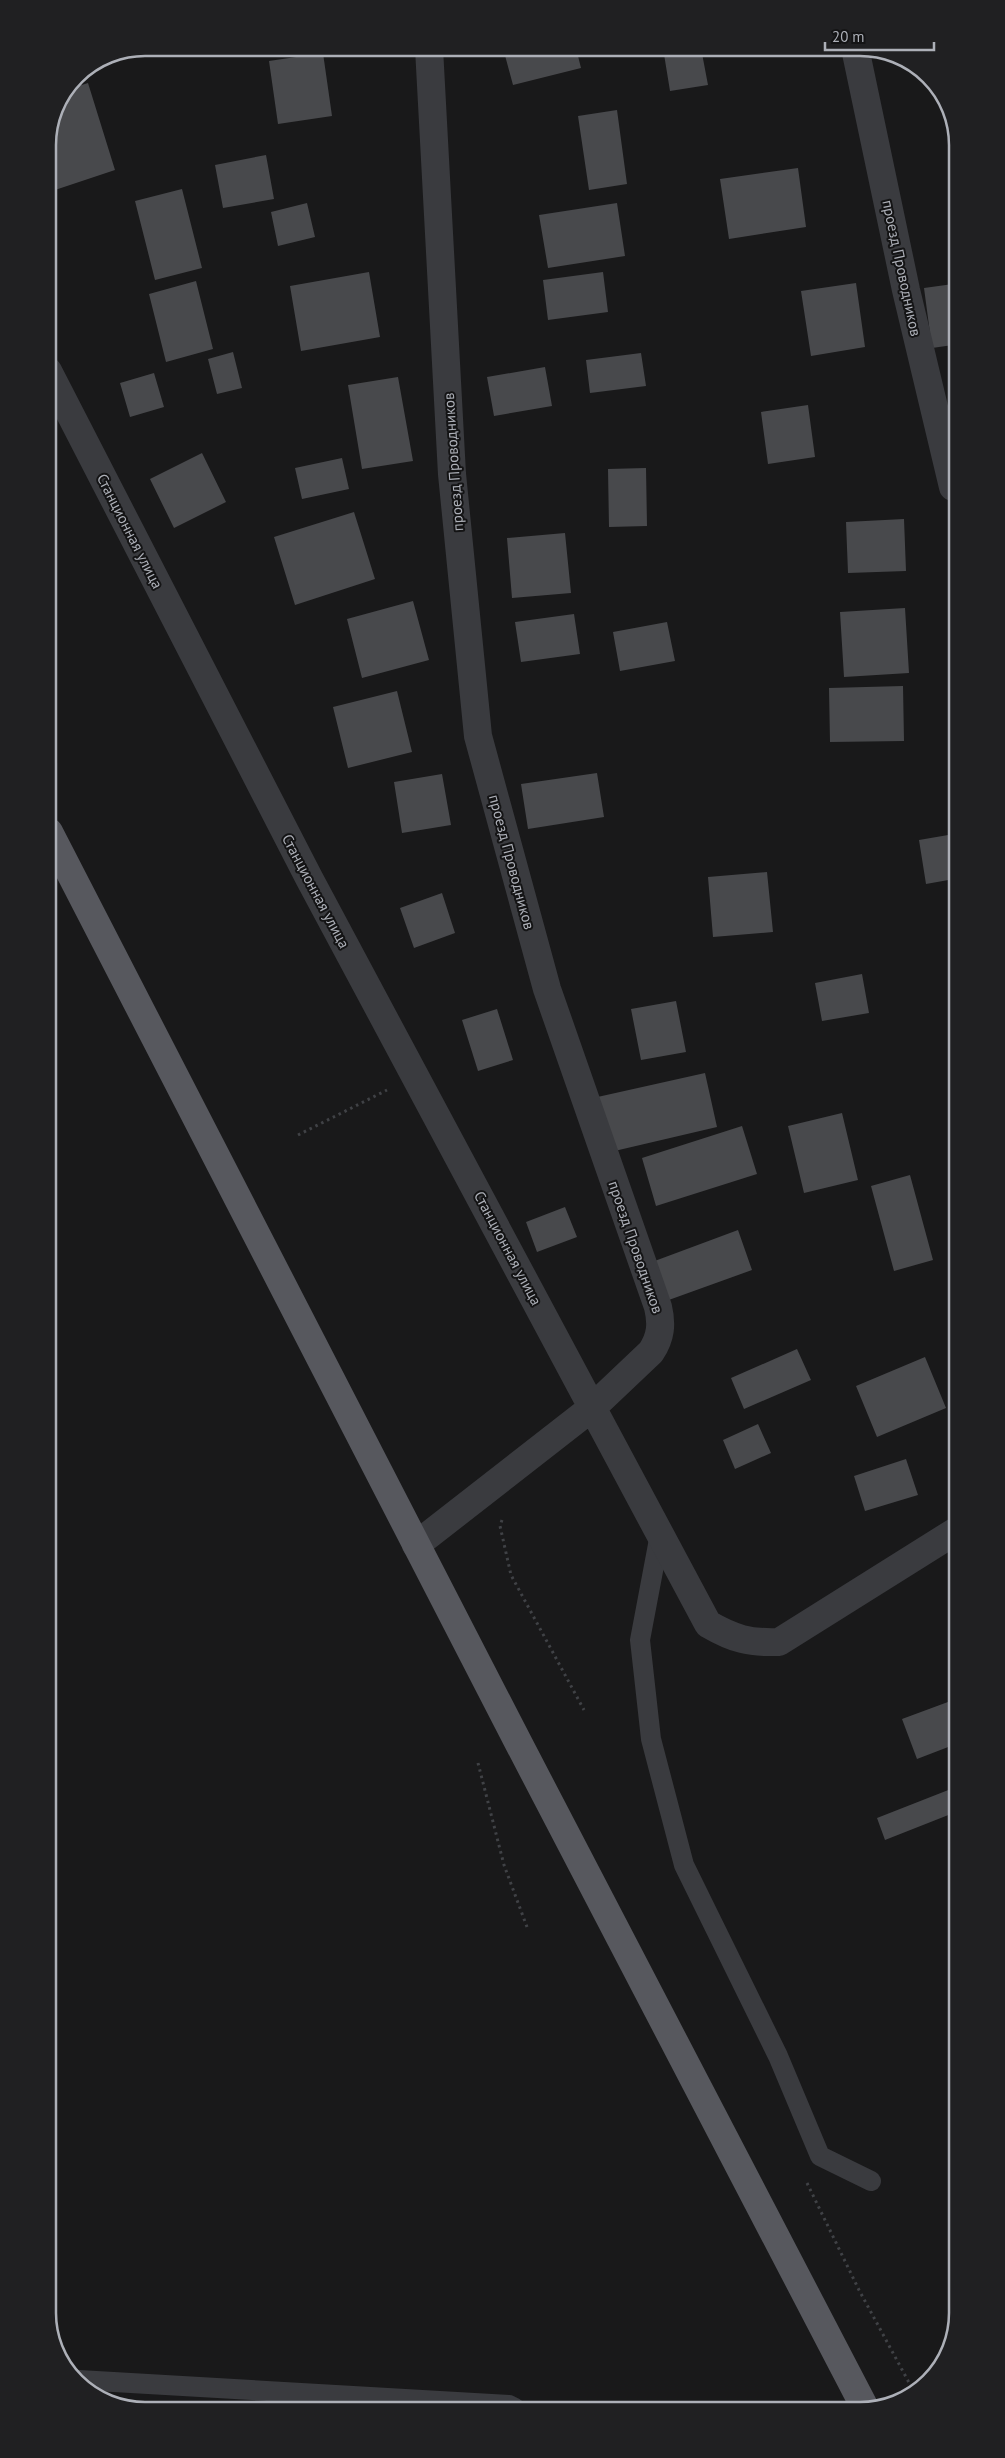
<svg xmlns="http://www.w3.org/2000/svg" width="1005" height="2458" font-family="'PT Sans',sans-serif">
  <rect width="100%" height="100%" fill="#19191a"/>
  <path fill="#48494c" d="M164,48h32v1l-31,4z
    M503,48h73l5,20 -68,17z
    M663,48h38l7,37 -38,6z
    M323,53l9,63 -54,8 -9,-63z
    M88,83l27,87 -66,22 -1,-53 9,-37 9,-12z
    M617,110l10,74 -38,6 -11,-74z
    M266,155l8,44 -51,9 -8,-43z
    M798,168l8,59 -77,12 -9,-60z
    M182,189l20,79 -47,12 -20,-79z
    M307,203l8,34 -37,9 -7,-34z
    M617,203l8,53 -77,12 -9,-53z
    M369,272l11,65 -79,14 -11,-65z
    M603,272l5,40 -60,8 -5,-40z
    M196,281l17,68 -47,13 -17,-68z
    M856,283l9,64 -54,9 -10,-65z
    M953,284v61l-21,3 -8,-60z
    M233,352l9,36 -25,6 -9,-35z
    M641,353l5,33 -56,7 -4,-33z
    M545,367l7,39 -58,10 -7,-39z
    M154,373l10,34 -34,10 -10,-34z
    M398,377l15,84 -51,8 -14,-84z
    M808,405l7,52 -47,7 -7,-52z
    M202,453l24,49 -52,26 -24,-49z
    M342,458l7,31 -47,10 -7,-31z
    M646,468l1,58 -38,1 -1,-58z
    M354,512l21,67 -80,26 -21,-68z
    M904,519l2,52 -58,2 -2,-51z
    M565,533l6,60 -59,5 -5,-60z
    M413,601l16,59 -67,18 -15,-59z
    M905,608l4,65 -65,4 -4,-65z
    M574,614l6,40 -59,8 -6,-40z
    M667,622l8,39 -55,10 -7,-39z
    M903,686l1,55 -74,1 -1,-54z
    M397,691l15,61 -64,16 -15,-61z
    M597,773l7,44 -76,12 -7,-45z
    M442,774l9,51 -49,8 -8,-51z
    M954,834v45l-28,5 -7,-44z
    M767,872l6,60 -60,5 -5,-60z
    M442,893l13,40 -41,15 -14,-40z
    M862,974l7,39 -47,8 -7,-38z
    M676,1001l10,51 -45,8 -10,-51z
    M497,1009l16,51 -35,11 -16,-51z
    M705,1073l12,54 -111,26 -13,-55z
    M842,1113l16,67 -54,13 -16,-67z
    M742,1126l15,48 -101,32 -14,-48z
    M910,1175l23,85 -39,11 -23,-85z
    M565,1207l12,30 -40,15 -11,-30z
    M738,1230l14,40 -86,31 -14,-39z
    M955,1258v23l-7,-20z
    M797,1349l14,31 -67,29 -13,-31z
    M925,1357l21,51 -69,29 -21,-51z
    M758,1424l13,29 -36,16 -12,-29z
    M906,1459l12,36 -53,16 -11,-35z
    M956,1699v45l-39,15 -15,-40z
    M956,1787v25l-71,28 -8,-22z"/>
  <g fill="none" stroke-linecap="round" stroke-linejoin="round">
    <path stroke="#404246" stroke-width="3" stroke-dasharray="2.5 4" stroke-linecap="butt" d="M298,1135l89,-45
      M502,1520l-2,6 11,49 73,135
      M478,1763l26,102 23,62
      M807,2183l52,107 54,100"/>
    <path stroke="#3a3b3f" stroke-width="20" d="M660,1534l-20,106 11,99 33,126 94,191 42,100 51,25
      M79,2380l430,25 6,3"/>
    <path stroke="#3a3b3f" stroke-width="28" d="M855,48l51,242 47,197
      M48,371l261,507 399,746c26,15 41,19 71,18l177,-111
      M416,1545l177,-138 58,-55c10,-15 11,-28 7,-45l-111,-318 -69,-253 -26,-262 -23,-426"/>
    <path stroke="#57585e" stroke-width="28" d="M49,832l469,910 346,664"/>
  </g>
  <g text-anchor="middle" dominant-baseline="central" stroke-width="4" stroke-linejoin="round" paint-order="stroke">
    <g font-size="15" fill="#adb0b8" stroke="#141415">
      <text transform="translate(902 268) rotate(78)">проезд Проводников</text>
      <text transform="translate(453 462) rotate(-94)">проезд Проводников</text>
      <text transform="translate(130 531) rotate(63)">Станционная улица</text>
      <text transform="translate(512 862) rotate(75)">проезд Проводников</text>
      <text transform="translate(316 891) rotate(62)">Станционная улица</text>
      <text transform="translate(636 1247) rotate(71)">проезд Проводников</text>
      <text transform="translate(508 1248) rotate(62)">Станционная улица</text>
    </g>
  </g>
  <path d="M0 0H1005V2458H0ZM145 56H860A89 89 0 0 1 949 145V2313A89 89 0 0 1 860 2402H145A89 89 0 0 1 56 2313V145A89 89 0 0 1 145 56Z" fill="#202022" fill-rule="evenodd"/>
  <path fill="none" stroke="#adb0b8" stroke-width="2.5" d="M145 56H860A89 89 0 0 1 949 145V2313A89 89 0 0 1 860 2402H145A89 89 0 0 1 56 2313V145A89 89 0 0 1 145 56Z"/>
  <path d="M825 42v8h109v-8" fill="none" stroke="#adb0b8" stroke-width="2.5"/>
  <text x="832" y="42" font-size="15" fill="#adb0b8" stroke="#141415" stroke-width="4" paint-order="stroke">20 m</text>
</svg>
